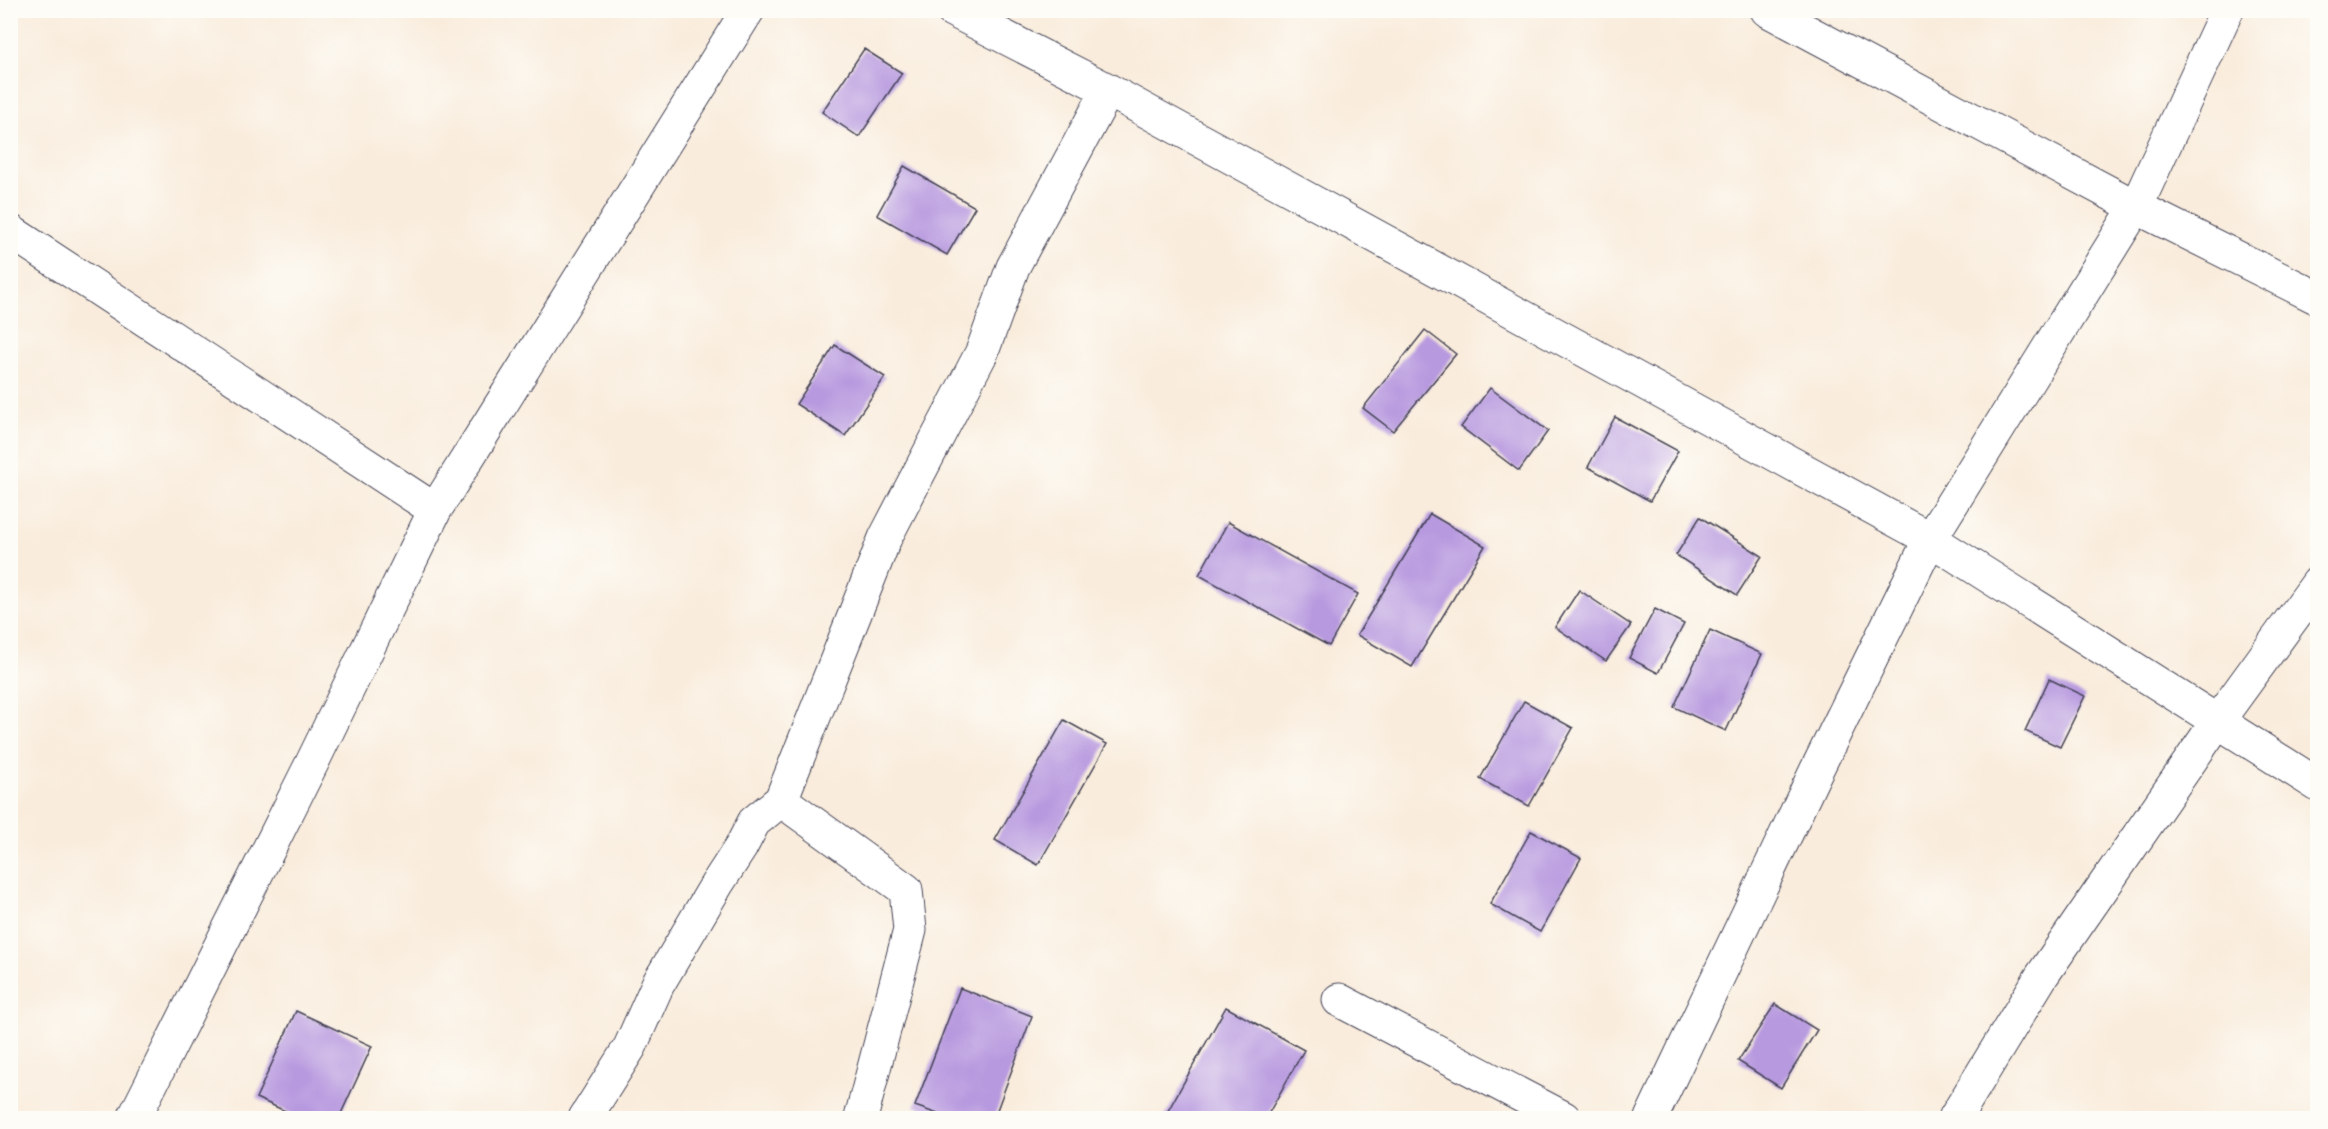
<svg xmlns="http://www.w3.org/2000/svg" width="2328" height="1129" font-family="Caveat,sans-serif">
  <rect width="100%" height="100%" fill="#fdfcf7"/>
  <filter id="ink" filterUnits="userSpaceOnUse"><feTurbulence type="fractalNoise" baseFrequency=".0167" numOctaves="2"/><feDisplacementMap in="SourceGraphic" scale="12" xChannelSelector="R" yChannelSelector="G"/><feConvolveMatrix kernelMatrix="1 2 1 2 8 2 1 2 1" color-interpolation-filters="sRGB"/></filter>
  <filter id="wash" filterUnits="userSpaceOnUse"><feTurbulence type="fractalNoise" baseFrequency=".008" numOctaves="4" result="noise"/><feDisplacementMap in="SourceGraphic" scale="24" xChannelSelector="R" yChannelSelector="G"/><feGaussianBlur stdDeviation="1.35" result="paint"/><feColorMatrix in="noise" values="0 0 0 0 0 0 0 0 0 0 0 0 0 0 0 0 0 1.4 0 .05"/><feComposite in="paint" operator="in"/></filter>
  <g filter="url(#wash)">
    <rect width="100%" height="100%" fill="#f9ecdc"/>
    <g id="blocks">
      <path fill="#b799df" d="M864,49l38,24 -43,64 -37,-25z
        M904,166l71,41 -28,48 -70,-40z
        M1425,330l31,24 -63,77 -30,-23z
        M835,345l50,32 -40,59 -49,-32z
        M1490,388l58,43 -29,40 -58,-44z
        M1615,417l63,34 -28,50 -62,-34z
        M1430,514l55,32 -73,121 -55,-32z
        M1700,517l62,39 -25,39 -61,-40z
        M1228,522l130,72 -29,52 -130,-71z
        M1579,590l52,35 -25,36 -51,-34z
        M1655,609l29,15 -26,49 -29,-15z
        M1710,630l52,24 -36,77 -52,-24z
        M2049,679l36,17 -25,51 -35,-16z
        M1524,701l49,27 -44,78 -49,-27z
        M1064,720l43,24 -69,121 -43,-25z
        M1531,831l50,27 -41,74 -50,-28z
        M960,988l72,28 -38,102h-45l-34,-12z
        M1775,1004l42,26 -36,58 -43,-27z
        M1226,1007l78,43 -38,68h-102z
        M296,1011l76,35 -33,72h-38l-45,-20z"/>
    </g>
  </g>
  <g filter="url(#ink)">
    <use href="#blocks" fill-opacity="0" stroke="#424053" stroke-width="1.5"/>
    <g fill="none" stroke-linecap="round" stroke-linejoin="round">
      <g stroke="#424053" stroke-width="35">
        <path id="minor" d="M952,10l156,80 822,449 388,246
          M10,231l425,279 313,-500
          M1339,1000l225,118
          M134,1118l178,-355 123,-253
          M585,1118l45,-71 28,-63 59,-100 24,-37 13,-25 27,-22
          M861,1118l49,-188 -4,-40 -125,-90 104,-262 97,-186 31,-85 95,-177
          M1651,1118l165,-347 114,-232 206,-332 91,-197
          M1955,1118l86,-141 176,-255 101,-139"/>
      </g>
      <g stroke="#424053" stroke-width="35">
        <path id="major" d="M1767,10l369,197 182,91"/>
      </g>
      <use href="#minor" stroke="#fff" stroke-width="33"/>
      <use href="#major" stroke="#fff" stroke-width="33"/>
    </g>
  </g>
  <rect width="2328" height="1129" fill="none" stroke="#fdfcf7" stroke-width="36"/>
</svg>
